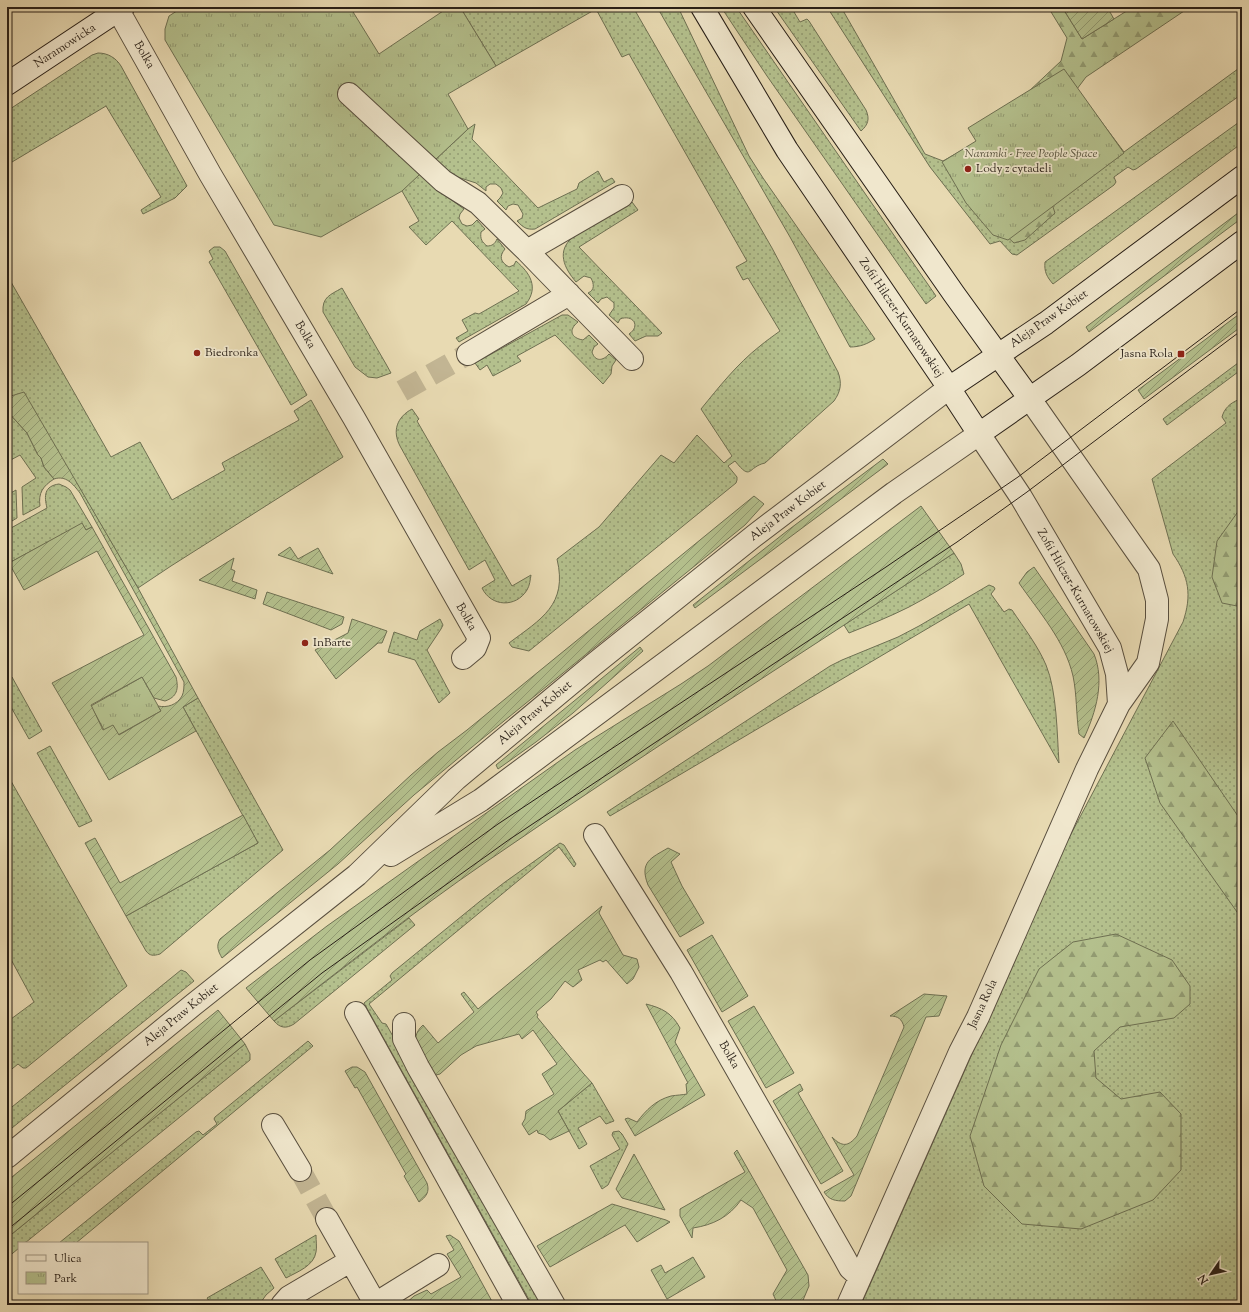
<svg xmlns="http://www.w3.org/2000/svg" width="1249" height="1312" font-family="'Sorts Mill Goudy',serif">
  <defs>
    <pattern id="grass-dots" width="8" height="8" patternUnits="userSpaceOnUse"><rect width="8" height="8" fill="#b4c08d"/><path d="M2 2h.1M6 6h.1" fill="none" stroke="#929b72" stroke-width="1.8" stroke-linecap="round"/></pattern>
    <pattern id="forest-firs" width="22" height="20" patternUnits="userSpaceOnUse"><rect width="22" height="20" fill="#b4c08d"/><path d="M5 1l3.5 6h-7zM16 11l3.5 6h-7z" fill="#929b72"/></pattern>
    <pattern id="park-tufts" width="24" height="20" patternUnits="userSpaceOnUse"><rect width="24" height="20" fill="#b4c08d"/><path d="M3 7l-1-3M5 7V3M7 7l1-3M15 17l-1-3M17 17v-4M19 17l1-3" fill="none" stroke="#929b72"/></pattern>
    <pattern id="garden-furrows" width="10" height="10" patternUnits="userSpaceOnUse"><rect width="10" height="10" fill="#b4c08d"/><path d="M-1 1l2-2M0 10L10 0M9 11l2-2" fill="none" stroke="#929b72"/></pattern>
  </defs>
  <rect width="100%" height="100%" fill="#e8dab2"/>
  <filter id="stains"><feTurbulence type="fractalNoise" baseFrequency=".005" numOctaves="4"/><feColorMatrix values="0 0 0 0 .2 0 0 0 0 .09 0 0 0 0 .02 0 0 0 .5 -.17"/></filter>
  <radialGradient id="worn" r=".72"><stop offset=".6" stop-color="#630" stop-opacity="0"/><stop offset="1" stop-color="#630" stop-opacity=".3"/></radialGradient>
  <path fill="url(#grass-dots)" stroke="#6e7052" d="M460,7h173l139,241 66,124c4,11 3,19 -4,29l-69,62c-18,4 -13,19 -30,-2l-7,5 9,11v3l-1,3 -207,168 -17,-4 -3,-4c32,-24 59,-38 48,-84l42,-32 62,-72 13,8 23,-28 27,28 8,-7 -31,-47c18,-22 36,-45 59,-63 6,-5 13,-10 20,-15l-32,-53 -5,2 -7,-13 11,-6 -118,-207 -7,3 -26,-48 -100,57z
    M657,7h21l71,149 14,22 112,161c-8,5 -15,8 -25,8l-60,-110z
    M721,7h15l200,289 -10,8 -159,-228z
    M774,7h17l9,15 7,-3 2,2 57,89c4,9 2,15 -5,21z
    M827,7h14l84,147 18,7 23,-13 84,50 27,-109 47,63 118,-86v28l-106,75 -3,1 -5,-3 -14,10 2,5 -2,3 -97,70 -5,-1 -12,-13 -10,3 -60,-77z
    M98,53c10,0 18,5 23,13l66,120 -12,12 -32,16 -2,-4 20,-13 -55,-91 -99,59v-54l85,-56z
    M1242,120v23l-189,141c-6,-7 -9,-12 -8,-22z
    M475,124l-3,15 66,69 39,-19 2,-6 19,-12 6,11 8,-4 3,4 -80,47c-9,1 -12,-2 -18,-8l5,-3 1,-4 -5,-9 -5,-1 -5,2 -2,4 -9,-9 3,-3 3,-5 -2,-5 -5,-4h-6l-4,3v4l-10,-8 -28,-9 -14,-13 34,-32z
    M421,172l18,19 25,18 -4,5 -1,4 3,6 5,2 5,-1 5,-5 8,9 -4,3c-1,7 1,10 6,14 5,0 8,-2 10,-7l8,10c-6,7 -5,13 4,18l5,-2 2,-4c14,12 23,26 10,43l-67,38 -3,-4 12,-7 -6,-11 13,-7 4,1 40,-23 -67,-70 -26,24 -17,-18 10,-6 -17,-30z
    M632,202l6,8 -59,37 83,86 -4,3h-12l-11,5 -6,-7c12,-8 4,-20 -9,-15l-2,4 -9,-8 5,-7v-5l-7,-6 -6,2 -3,4 -10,-10c7,-3 6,-9 3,-15l-7,-2 -8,6c-12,-14 -20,-31 -3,-45z
    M214,247h6l5,4 82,144 -16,10 -82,-143 4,-3 -4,-8z
    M7,275l104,182 29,-15 32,58 53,-30 -3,-7 77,-43 -5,-9 17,-11 32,57 -172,109 -33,22 -61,-104 -66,-88 -4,6z
    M342,288l44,76 5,9 -14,5 -9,-1 -13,-10 -32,-55c-1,-15 7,-17 19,-24z
    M562,315h6l10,7c-10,8 -7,16 5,18l6,-5 9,9 -4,3 -2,5c3,10 11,9 17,2l7,6 -4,6 -1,8 -8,10 -48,-49 -38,21 4,5 -28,15 -6,-11 -7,5 -5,-7z
    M1242,360v9l-75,56 -4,-6z
    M1238,400l4,1v904h-381l200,-452 122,-231c9,-27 6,-45 -10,-68l-21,-75 74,-56 -4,-6c2,-8 8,-14 16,-17z
    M7,407l1,5 19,21 11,22 3,3 3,9 10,12c-11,7 -16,14 -14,27l-17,9 -1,-28 14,-9 -16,-23 -13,7z
    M412,409l7,10 -2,2 95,165 19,-11c-1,5 -1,10 -4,15 -11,18 -36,17 -45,-2l13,-8 -10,-20 -16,10 -69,-124c-8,-15 -3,-29 12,-37z
    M59,484l7,3 4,3 22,37 -6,3 -4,-6 -75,40v-29l5,-3 -1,-4 36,-20c-3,-12 -3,-22 12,-24z
    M7,490l2,4 7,-4 1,28 -10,6z
    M954,553l7,11 3,10c-18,12 -36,23 -55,33 -20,10 -40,18 -60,26l-5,-8z
    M989,585l5,2 1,2 -4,5 13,18 5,-3 3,1c12,18 26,36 34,55 11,26 11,69 13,98l-90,-159 -359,212 -3,-4 223,-146 12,-6 56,-23 21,-11z
    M440,619l3,6 -2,4 -14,21 23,43 -11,10 -24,-43 -27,-8 6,-20 23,8 3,-9z
    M12,677l30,54 -13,8 -22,-39v-20z
    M198,698l85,152 -123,104c-7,2 -10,2 -14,-3l-20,-35 132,-73 -75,-136z
    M50,746l42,75 -13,6 -42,-74z
    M7,774l120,212 -101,82h-3l-5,-4 -11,9v-51l27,-20 -27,-50z
    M560,843l4,2 12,19 -2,3 -15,-20 -190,157 13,19 4,1 159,281h-13l-168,-302 28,-23 -2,-4 2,-3 87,-71 26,-20z
    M409,918l6,7 -121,99c-8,5 -14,4 -20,-3z
    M181,970l5,2 8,9 -187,151v-21z
    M308,1041l5,5 -237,197h-17l137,-111 3,-1 4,4 14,-11 -3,-5 1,-2z
    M245,1044l5,10v6l-225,183h-6v5l-12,10v-20z
    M592,1083l22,38 -8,3 -6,-8 -22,12 9,16 -8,5 -21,-38z
    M619,1131l3,3 6,10 -20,41 -6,4 -12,-23 30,-17 -8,-14 1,-3z
    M316,1235c0,6 1,12 0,17 -2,14 -19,20 -30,26l-11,-19z
    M261,1267l13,21 -8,7 -7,10h-47l-5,-7z"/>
  <path fill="url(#forest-firs)" stroke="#6e7052" d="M1048,7h14l20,32 51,-32h57l-104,70 -9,12 -27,109 5,15 -30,27 -11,3 -11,-10 -27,-92 85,-80 6,-23z
    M1242,506v101l-20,-4 -10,-26 5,-36z
    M1173,721l69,101v97l-82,-116 -15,-45z
    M1116,934l56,26 18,26v18l-16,14 -54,9 -26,24 2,27 25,21 39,-7 21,22v56l-28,30 -72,29 -59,-5 -38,-38 -14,-50 31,-91 38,-76 34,-27z"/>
  <path fill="url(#park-tufts)" stroke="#6e7052" d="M183,7h167l29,47 70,-47h11l36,59 -48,28 20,35 -66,62 -81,46 -47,-12 -109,-185v-11l4,-13z
    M1064,69l60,84 -116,87 -15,-5 -27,-32 -24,-41 34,-21 -8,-13z
    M142,677l19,34 -43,24 -14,-5 -13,-24z"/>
  <path fill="url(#garden-furrows)" stroke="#6e7052" d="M1062,7h45l7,12 -32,20z
    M1242,210v8l-153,114 -3,-5z
    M1242,312v14l-98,73 -6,-9z
    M24,392l114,196 60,110 -15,9 13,24 -87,49 -57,-97 92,-48 -47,-84 -73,39 -15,-27 73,-40 4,7 6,-3 84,150c3,12 1,20 -11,24l-11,-3 -12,-21 -51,28 12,25 10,-5 6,10 42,-24 -3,-5c9,2 19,-1 24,-10 2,-4 2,-10 2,-14l-104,-189c-7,-9 -14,-18 -26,-14l-10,-12 -3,-9 -3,-3 -11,-22 -19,-21 -1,-10 4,-6z
    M883,459l5,5 -193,144 -2,-3 94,-74z
    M754,496l10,8 -19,21 -284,231 -47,39 -76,69 -116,94c-4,-7 -6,-12 -2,-19l110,-89 81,-75 27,-23 29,-22z
    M921,506l33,47c-156,103 -314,203 -468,309 -73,50 -142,105 -212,159l-28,-33 81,-62 248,-176 106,-66 27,-18z
    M290,547l8,12 20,-11 15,26 -55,-19z
    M234,558l-3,11 4,2 -3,10 25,9 -2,9 -56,-19z
    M1034,567l60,87c11,27 2,58 -10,84l-5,-4c-3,-20 -2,-39 -6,-58 -8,-35 -34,-64 -54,-93l8,-11z
    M267,592l77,25 -2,7 -11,6 -68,-26z
    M352,619l35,12 -5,12h-4l-42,36 -21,-29 33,-17z
    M640,647l3,4 -70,62 -37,29 -38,27 -2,-4z
    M243,815l15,28 -132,73 -41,-73 10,-5 25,45z
    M668,848l12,6 -9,8 11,24 22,37 -24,14 -32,-52c-9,-23 3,-27 20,-37z
    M602,906l-3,7 24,42 14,4 2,8 -6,12 -6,5 -21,-24 -3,2 -3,-2 -22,10 4,10 -9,7 -8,-6 -14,18 -15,13 2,3 -1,2 46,56 9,10 -34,28 11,20 -19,9 -6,-5 -6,-2 -1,-3 -8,5 -7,-11 3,-5 1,-8 28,-17 -12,-20 15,-10 -24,-34 -11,9 -3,-5 -43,12 -15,9 -21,19 -4,1 -5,-1c-9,-15 -25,-34 -8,-49l15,18 36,-31 -13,-18 3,-2 14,17z
    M712,935l36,61 -26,16 -35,-62z
    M924,994l23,2 -8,20 -13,1 -75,179 -6,5c-10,0 -16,-1 -21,-9l30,-17 -22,-38c10,10 16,10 25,-1l47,-109c-2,-8 -6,-11 -14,-11z
    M646,1004c16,4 26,9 34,24l-5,14 30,53 -70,41 -10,-17 3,-1 9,4c9,-12 19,-22 34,-26 6,-1 11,-1 16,-2l-1,-10 2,-1z
    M754,1006l40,67 -28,15 -38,-67z
    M218,1010l27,34 -238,194v-57z
    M352,1067h5l8,5 62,111c3,9 -1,14 -8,19l-15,-26 2,-2 -49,-87 -2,1 -10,-17z
    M800,1084l3,6 -5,3 45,78 -22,13 -48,-83z
    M737,1150l71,125 1,11 -8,19h-23l-5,-11 14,-24 -34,-62 -12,-8c-12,17 -28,25 -48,28l-1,10 -12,-22v-7l65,-37 -11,-19z
    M634,1154l31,56 -43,-12 -6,-9z
    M612,1204l54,16 4,2 -33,20 -12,-17 -75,42 -13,-21z
    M450,1235l9,6 35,64h-90l10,-9 13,-6 4,4 30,-17 -14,-23 7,-4 -8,-14z
    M693,1257l12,20 -38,22 -16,-29 10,-5 4,8z"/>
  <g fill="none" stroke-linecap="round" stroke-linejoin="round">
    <path stroke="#c2b593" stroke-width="22" stroke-dasharray="22 11" stroke-linecap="butt" d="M402,391l66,-37
      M300,1170l27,49"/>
    <g stroke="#584e3e" stroke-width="24">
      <path id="street" d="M118,10l92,164 144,244 125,220 -4,10 -12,10
        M349,94l94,87 35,22 49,48 95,-55
        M527,251l105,108
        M468,354l101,-60
        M595,835l86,137 163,285 6,11 10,9
        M391,855l90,-55 413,-307 85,-59 42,63 89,151 7,26 2,30
        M356,1013l162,292
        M404,1024v15l14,28 136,238
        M273,1125l27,45
        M7,1157l186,-152 164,-130 99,-96 137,-114 161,-129 195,-148
        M327,1219l49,86
        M375,1304l63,-39
        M282,1305l7,-8 61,-36
        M848,1305l112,-253 18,-35 109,-248 32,-65 29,-41 9,-44v-19l-8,-31 -119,-170"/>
    </g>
    <g stroke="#281f17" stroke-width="24">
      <path id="secondary" d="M702,7l85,143 162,238 30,46 99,-69 164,-123
        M754,7l200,287 76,105
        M7,84l116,-77
        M949,388l97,-65 196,-146"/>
    </g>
    <use href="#street" stroke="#f0e7cd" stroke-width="22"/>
    <use href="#secondary" stroke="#f0e7cd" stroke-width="22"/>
    <path stroke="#281f17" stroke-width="1" d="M7,1207l303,-247 188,-136 388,-257 132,-90 224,-169
      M7,1230l315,-257 188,-134 447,-297 70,-50 215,-162"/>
  </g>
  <g fill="#8f2418" stroke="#f0e7cd" stroke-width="1.5">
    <circle cx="968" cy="169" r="4"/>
    <circle cx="197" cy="353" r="4"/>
    <rect x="1177" y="350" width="8" height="8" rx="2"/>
    <circle cx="305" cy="643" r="4"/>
  </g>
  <g text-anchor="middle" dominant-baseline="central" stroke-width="3.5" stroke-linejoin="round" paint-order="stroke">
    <g font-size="12" fill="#281f17" stroke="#f0e7cd">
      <text transform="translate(65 46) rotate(-33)">Naramowicka</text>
      <text transform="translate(144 55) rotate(60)">Bolka</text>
      <text transform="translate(901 318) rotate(56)">Zofii Hilczer-Kurnatowskiej</text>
      <text transform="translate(1049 319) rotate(-35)">Aleja Praw Kobiet</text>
      <text transform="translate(305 335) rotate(60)">Bolka</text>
      <text transform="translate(788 511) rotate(-37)">Aleja Praw Kobiet</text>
      <text transform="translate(1075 591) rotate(60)">Zofii Hilczer-Kurnatowskiej</text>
      <text transform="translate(466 617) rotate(60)">Bolka</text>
      <text transform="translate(535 713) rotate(-40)">Aleja Praw Kobiet</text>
      <text transform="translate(983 1004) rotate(-65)">Jasna Rola</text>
      <text transform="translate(181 1015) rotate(-39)">Aleja Praw Kobiet</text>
      <text transform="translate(729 1055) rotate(60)">Bolka</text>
    </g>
    <g font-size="12" font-style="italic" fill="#524f3a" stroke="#f0e7cd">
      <text x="1031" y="154">Naramki - Free People Space</text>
    </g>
    <g font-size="12" fill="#281f17" stroke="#f0e7cd" text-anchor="start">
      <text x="976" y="169">Lody z cytadeli</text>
      <text x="205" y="353">Biedronka</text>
      <text x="1173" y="354" text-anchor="end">Jasna Rola</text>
      <text x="313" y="643">InBarte</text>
    </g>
  </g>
  <rect width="1249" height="1312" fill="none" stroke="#e8dab2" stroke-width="24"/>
  <rect x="8" y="8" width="1233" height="1296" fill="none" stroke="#281f17" stroke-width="2"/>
  <rect x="12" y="12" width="1225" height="1288" fill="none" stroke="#281f17"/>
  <rect x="18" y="1242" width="130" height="52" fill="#f0e7cd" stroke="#a09784"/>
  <rect x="26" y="1255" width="20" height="6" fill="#f0e7cd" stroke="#a09784"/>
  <text x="54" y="1262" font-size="12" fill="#281f17">Ulica</text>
  <rect x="26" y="1272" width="20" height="12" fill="url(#park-tufts)" stroke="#a09784"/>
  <text x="54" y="1282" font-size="12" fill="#281f17">Park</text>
  <g transform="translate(1211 1274) rotate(236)" stroke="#f0e7cd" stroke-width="3" paint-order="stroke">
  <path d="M0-3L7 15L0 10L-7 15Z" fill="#281f17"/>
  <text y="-6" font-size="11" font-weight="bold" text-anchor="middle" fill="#281f17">N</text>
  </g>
  <rect width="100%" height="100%" filter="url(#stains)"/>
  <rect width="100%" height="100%" fill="url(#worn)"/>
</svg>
